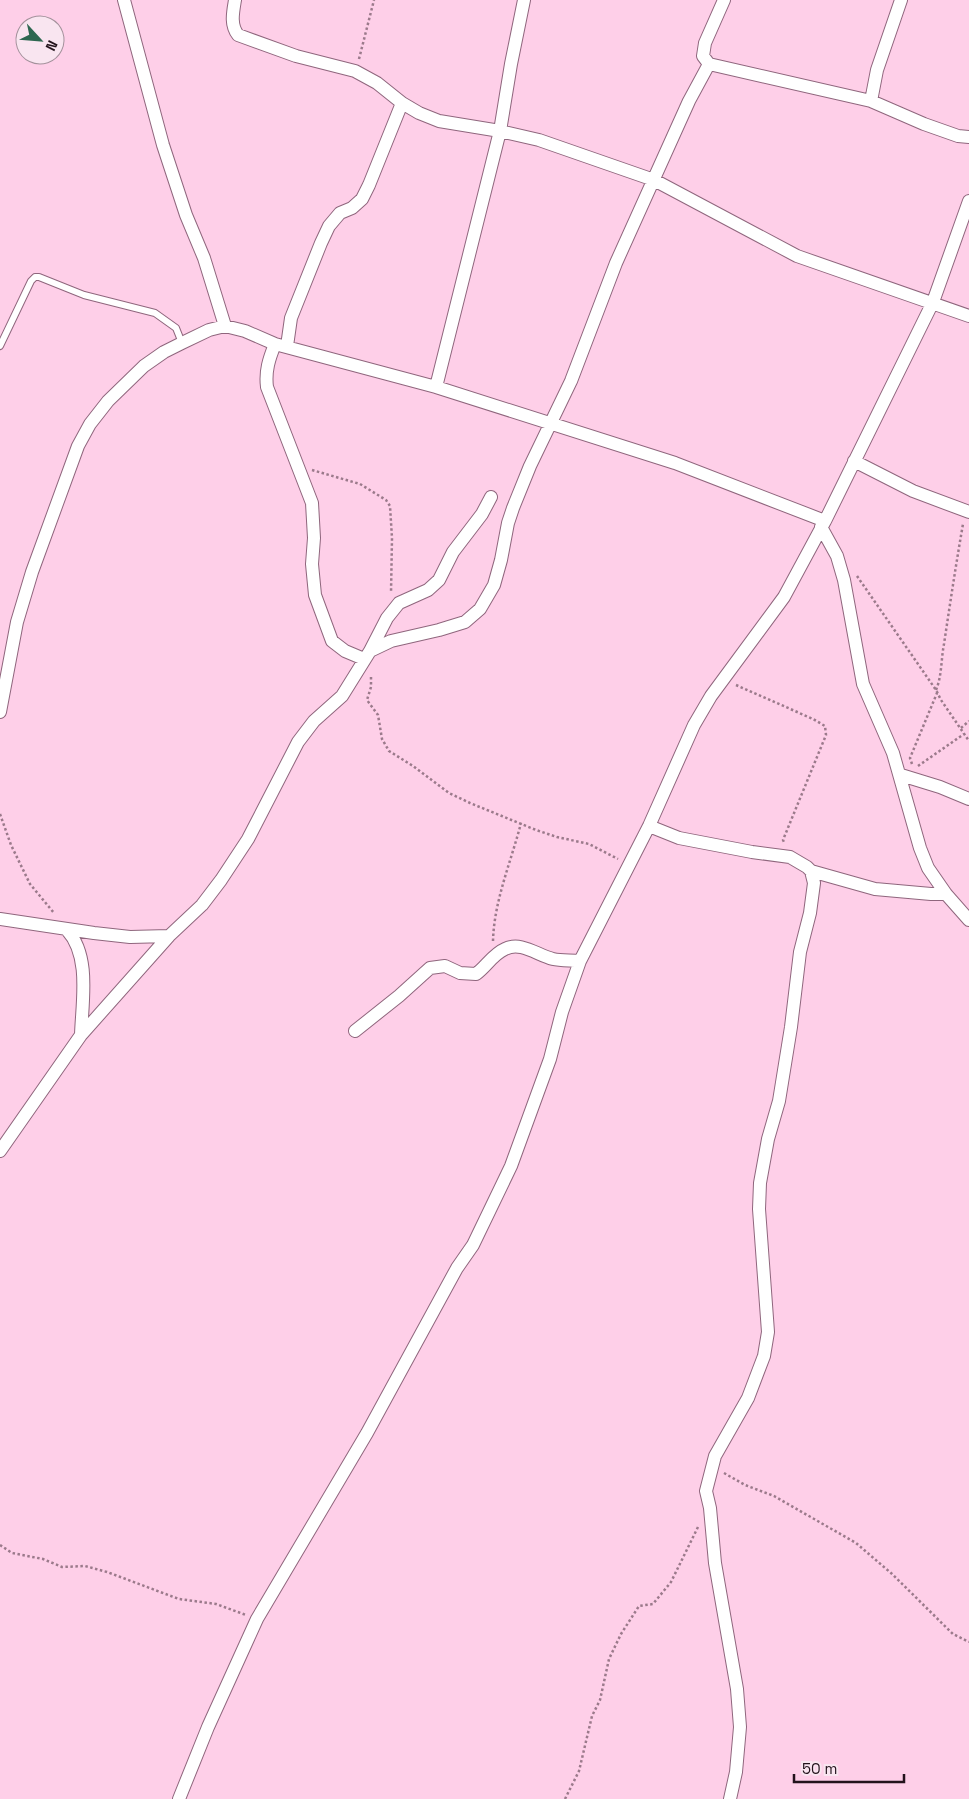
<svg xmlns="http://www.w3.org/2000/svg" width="969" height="1799" font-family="'Space Grotesk',sans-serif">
  <rect width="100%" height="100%" fill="#fecfe8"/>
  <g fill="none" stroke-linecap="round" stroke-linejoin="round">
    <g stroke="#8f667d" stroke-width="8">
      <path id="service" d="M0,346l31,-65 4,-4h4l45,18 71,18 21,15 6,15"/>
    </g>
    <g stroke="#8f667d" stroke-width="14">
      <path id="minor" d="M124,0l39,145 23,70 18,43 21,68
        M235,0c-2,12 -5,25 3,35l58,21 59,15 22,12 25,20 17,10 20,8 61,10 39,9 115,40 143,76 172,60
        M709,64l-6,-8 2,-13 19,-43
        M871,101l6,-31 24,-70
        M275,344c-6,15 -10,27 -8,43l45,116 2,35 -2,26 3,31 17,46 13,10 19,8
        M287,346l4,-28 30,-75 8,-17 11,-13 12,-5 10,-9 7,-14 33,-82
        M436,387l64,-256 11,-67 13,-64
        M854,461l59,30 56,21
        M821,527l16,29 7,24 19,104 30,69 27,95 8,20 18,26 23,26
        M370,651l17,-33 12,-15 29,-13 11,-10 14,-28 29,-38 9,-17
        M0,712l17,-90 15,-50 46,-126 12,-22 18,-23 36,-35 20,-14 18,-9 27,-13 16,-4 20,5 30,13 161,43 239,76 150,58
        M901,775l39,12 29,12
        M649,826l30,12 73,14 38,5 17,10 4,4 3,12 -4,30 -10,39 -9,75 -12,74 -11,38 -8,44 -1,26 9,123 -4,24 -16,42 -33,58 -9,35 4,17 5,55 22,126 3,38 -4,45 -6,27
        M811,871l64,18 56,5h15
        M0,919l94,14 36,4 39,-1
        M67,930c24,26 15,72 14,105
        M355,1031l44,-35 31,-28 15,-2 15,7 16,1c10,-7 17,-20 29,-25 16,-8 32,6 48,10 8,2 18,1 27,2
        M0,1151l81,-116 88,-99 33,-31 19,-25 27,-41 50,-97 16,-21 28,-25 28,-45 21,-10 48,-11 26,-8 15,-13 14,-24 7,-25 7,-37 5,-15 17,-42 41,-85 45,-118 73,-162 20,-37 162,37 53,23 34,12 11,1
        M179,1799l29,-72 49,-108 110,-186 90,-165 16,-23 38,-79 39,-107 12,-47 18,-51 69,-135 45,-101 17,-29 73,-99 41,-76 108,-219 36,-101"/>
    </g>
    <path stroke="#9b7a8b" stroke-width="2.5" stroke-dasharray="2.5 2.5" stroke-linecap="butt" d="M359,59l15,-59
      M312,470l48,14 26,16 4,6 2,32 -1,55
      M857,576l79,114 5,10 28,41
      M371,677v10l-4,13 11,15 4,24 7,12 24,15 36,27 21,10 66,27 21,7 32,7 29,15
      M736,685l77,34 12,7 1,9 -43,105 2,4
      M936,690c6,-14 5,-31 8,-46 6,-40 12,-80 19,-120
      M961,728l8,-7
      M912,764l-2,-6 27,-65
      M918,766l46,-32
      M0,814l11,31 19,39 24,29
      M493,941c1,-40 18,-79 28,-118
      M724,1473l21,12 29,11 82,47 35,30 62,61 16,8
      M0,1545l12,8 31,6 19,8 23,-1 22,6 72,27 37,5 30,11
      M565,1799l14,-28 13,-55 8,-16 9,-41 12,-25 18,-28 14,-2 18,-22 27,-55"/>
    <use href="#service" stroke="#fff" stroke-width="6"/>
    <use href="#minor" stroke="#fff" stroke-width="12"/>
  </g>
  <g transform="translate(40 40) rotate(116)"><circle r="24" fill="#f9e5f0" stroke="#a3919b"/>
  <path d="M0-4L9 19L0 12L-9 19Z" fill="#2d6750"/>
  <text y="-8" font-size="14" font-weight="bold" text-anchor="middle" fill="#23131c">N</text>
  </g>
  <path d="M794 1774v8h110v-8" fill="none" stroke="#23131c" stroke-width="2.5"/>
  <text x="802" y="1774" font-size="15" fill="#23131c" stroke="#f9e5f0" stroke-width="4" paint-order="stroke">50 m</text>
</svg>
